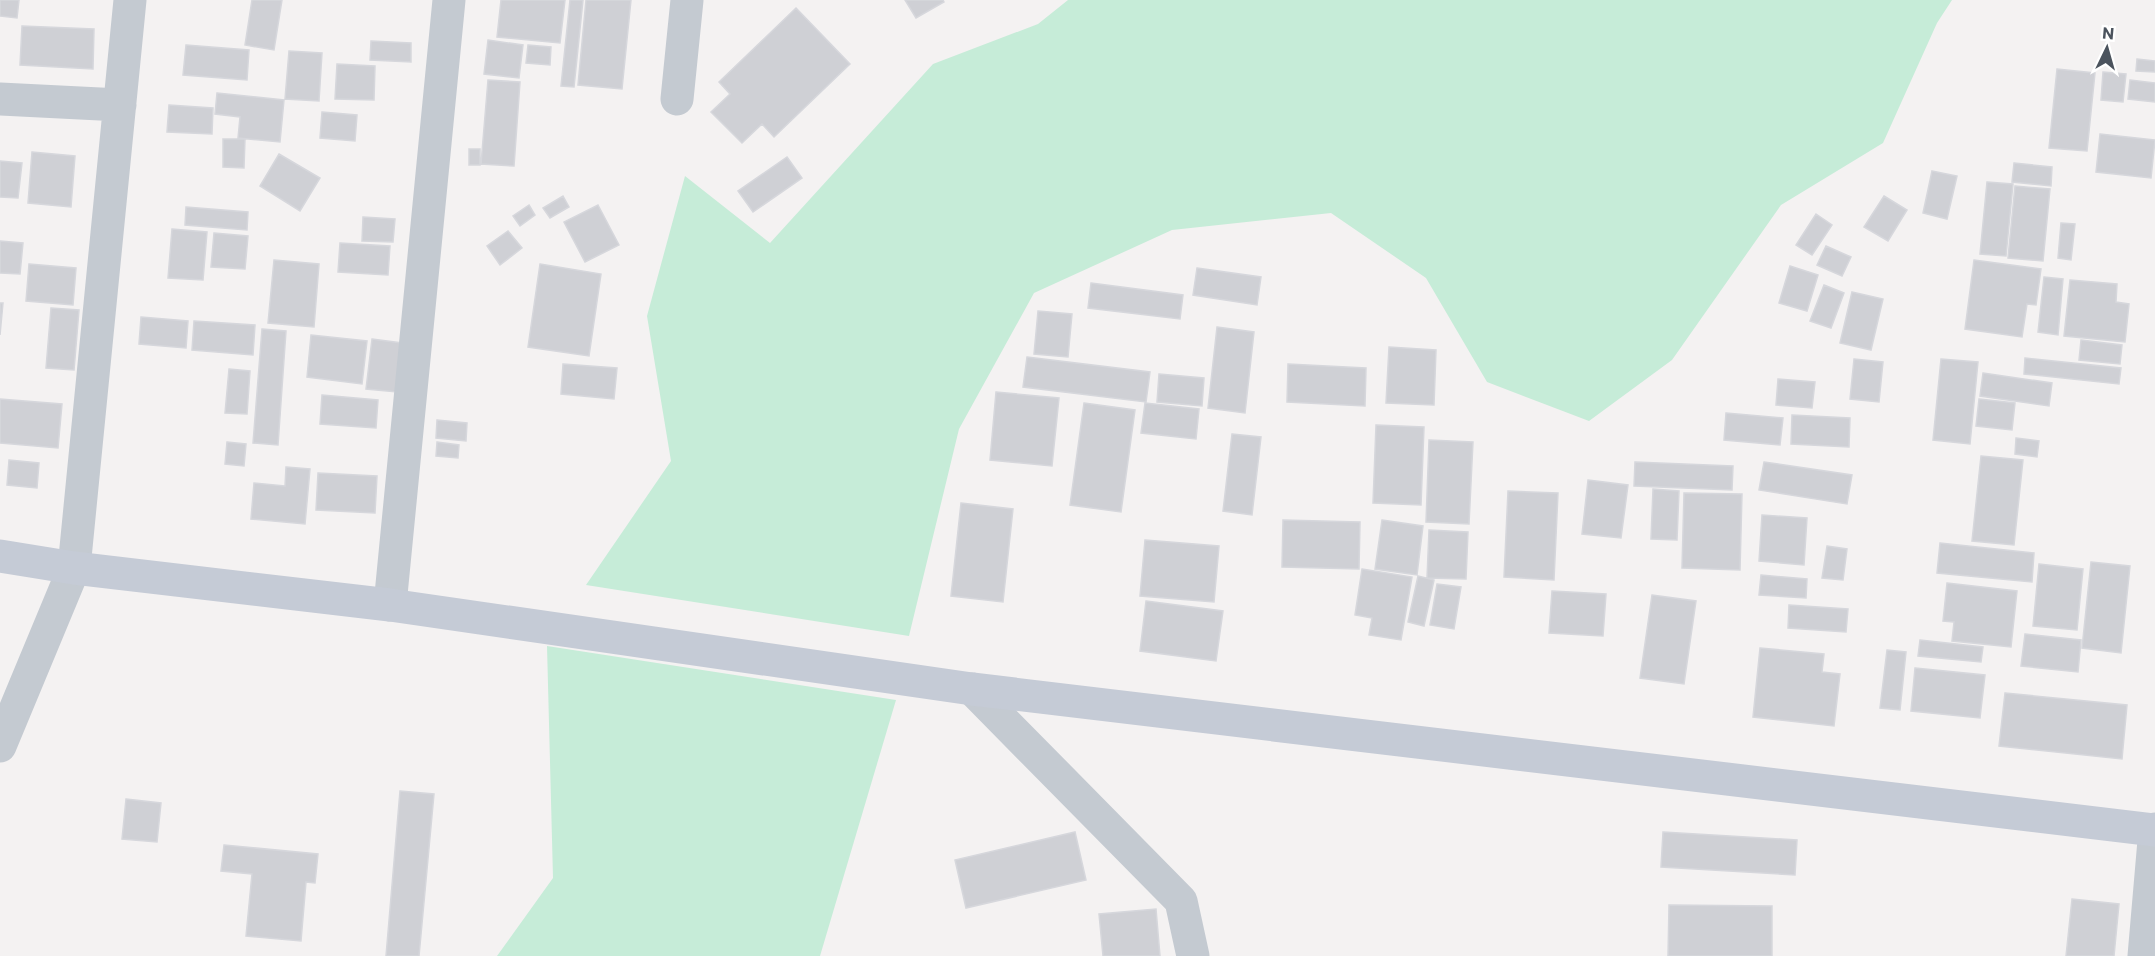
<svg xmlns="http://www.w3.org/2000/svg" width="2155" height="956" font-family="Commissioner,sans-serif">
  <rect width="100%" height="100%" fill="#f4f2f2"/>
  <path fill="#c6ecd8" d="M1068,0h884l-15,23 -54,120 -102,62 -109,155 -83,61 -102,-39 -61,-104 -95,-65 -159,17 -138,63 -75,136 -50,207 -323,-51 85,-124 -24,-145 38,-140 85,67 163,-179 105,-40z
    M547,646l349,54 -76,256h-323l56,-78z"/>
  <path fill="#cfd0d5" stroke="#d6d7dc" stroke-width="1.5" d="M0,0h19l-2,18 -17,-2z
    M252,0h30l-8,50 -29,-5z
    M501,0h64l-5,43 -63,-6z
    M570,0h13l-9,87 -13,-1z
    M586,0h45l-9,89 -44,-4z
    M905,0h38l1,2 -28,16z
    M796,8l54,56 -76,73 -12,-13 -20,19 -31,-31 19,-18 -11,-12z
    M22,26l72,3 -1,40 -73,-4z
    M488,40l35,5 -4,33 -35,-4z
    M371,41l40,2v19l-41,-2z
    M186,45l63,5 -2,30 -64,-5z
    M528,45l23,2 -1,18 -24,-2z
    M289,51l33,2 -3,48 -34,-2z
    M2137,59l18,2v11l-19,-1z
    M337,64l38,2 -1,34 -39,-1z
    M2057,69l38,4 -8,78 -38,-3z
    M2103,72l23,2 -3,28 -22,-2z
    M488,80l32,2 -6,84 -33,-2z
    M2130,80l25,3v19l-27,-3z
    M217,93l67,7 -4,42 -42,-4 2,-21 -25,-3z
    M169,105l44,3 -1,26 -45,-2z
    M322,112l35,3 -2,26 -35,-3z
    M2100,134l55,6 -4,38 -55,-6z
    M223,139h22l-1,29 -21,-1z
    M469,149h11v16h-11z
    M32,152l43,4 -4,51 -43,-4z
    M279,154l41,24 -20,33 -40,-25z
    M787,157l15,21 -49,34 -15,-21z
    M0,161l22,2 -4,35 -18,-1z
    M2014,163l38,4 -1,19 -39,-4z
    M1932,171l25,5 -10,43 -24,-6z
    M1987,182l26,2 -7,72 -26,-2z
    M2015,186l35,3 -7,72 -35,-3z
    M563,196l6,11 -19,11 -7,-10z
    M1884,196l23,14 -19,31 -24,-14z
    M529,205l6,10 -15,11 -7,-10z
    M598,205l21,40 -34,17 -21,-40z
    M186,207l62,5 -1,18 -62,-5z
    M1816,214l16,11 -20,30 -16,-10z
    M363,217l32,2 -2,23 -31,-1z
    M2061,223l14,1 -4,36 -13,-2z
    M172,229l35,3 -4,48 -35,-2z
    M508,231l14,17 -22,17 -13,-19z
    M214,233l34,3 -3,33 -34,-2z
    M0,241l23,2 -3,31 -20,-1z
    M340,243l50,3 -2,29 -50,-3z
    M1826,246l25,11 -9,19 -25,-11z
    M274,260l45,4 -5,63 -46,-4z
    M1974,260l67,9 -5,36 -9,-1 -5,33 -57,-8z
    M29,264l47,4 -3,37 -47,-4z
    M540,264l61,10 -12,82 -61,-9z
    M1790,266l28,9 -11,36 -28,-8z
    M1197,268l64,9 -4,28 -64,-10z
    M2044,277l19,2 -5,56 -20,-3z
    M2070,280l47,4 -1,18 13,2 -4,38 -61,-6z
    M1091,283l92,12 -3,24 -92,-11z
    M1824,285l20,8 -13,35 -21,-7z
    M1852,292l31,7 -12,51 -31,-7z
    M0,303h3l-3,32z
    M51,308l28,2 -5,60 -28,-2z
    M1038,311l34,3 -4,43 -34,-3z
    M141,317l47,4 -2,27 -47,-4z
    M194,321l61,4 -2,30 -61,-5z
    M1217,327l37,5 -9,81 -37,-5z
    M262,329l24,2 -8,114 -25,-2z
    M311,335l56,6 -5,43 -55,-7z
    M372,339l30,4 -5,49 -31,-3z
    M2081,340l41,5 -2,19 -41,-4z
    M1389,347l47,3 -2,55 -48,-2z
    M1027,357l123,15 -4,30 -123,-15z
    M2025,358l96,10 -2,16 -95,-10z
    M1854,359l29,3 -4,40 -29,-3z
    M1941,359l37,3 -8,82 -37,-4z
    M563,364l54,4 -3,31 -53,-5z
    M1288,364l78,4 -1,38 -78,-4z
    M229,369l21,2 -3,43 -22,-1z
    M1983,373l69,10 -3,23 -69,-10z
    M1159,374l45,4 -2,28 -45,-4z
    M1778,379l37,3 -3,26 -36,-3z
    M996,392l63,6 -7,68 -62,-6z
    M322,395l56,5 -2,28 -56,-4z
    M0,399l62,5 -4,44 -58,-5z
    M1979,399l36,4 -3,27 -36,-4z
    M1084,403l51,7 -14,102 -51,-7z
    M1145,403l54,6 -3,30 -55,-6z
    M1726,413l57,5 -3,27 -56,-5z
    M1792,415l58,3 -1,29 -58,-3z
    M437,420l30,3 -1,18 -30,-3z
    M1376,425l48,2 -3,78 -48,-2z
    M1232,434l29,3 -9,78 -29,-4z
    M2016,438l23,3 -2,16 -22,-3z
    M1429,440l44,2 -4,82 -43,-2z
    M227,442l19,2 -2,22 -19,-2z
    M437,442l22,3 -1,13 -22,-2z
    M1981,456l42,4 -9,85 -42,-4z
    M9,460l30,3 -2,25 -30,-3z
    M1635,462l98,4 -1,24 -98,-4z
    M1764,462l88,13 -5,29 -88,-14z
    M286,467l24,2 -5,55 -54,-5 3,-36 31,3z
    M318,473l59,3 -2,37 -59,-3z
    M1588,480l40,5 -7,53 -39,-4z
    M1653,489l26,2 -2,49 -26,-1z
    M1508,491l50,2 -4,87 -50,-3z
    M1684,493l58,1 -2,76 -58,-2z
    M961,503l52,6 -10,93 -52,-6z
    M1762,515l45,3 -3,47 -45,-4z
    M1283,520l77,2 -1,47 -77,-2z
    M1382,520l41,6 -6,49 -42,-6z
    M1429,530l39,2 -2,47 -39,-1z
    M1145,540l74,6 -5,56 -74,-6z
    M1940,543l94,10 -2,29 -95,-9z
    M1827,546l20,3 -4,31 -21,-2z
    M2091,562l39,4 -9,87 -39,-5z
    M2039,564l44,5 -6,61 -44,-4z
    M1362,569l50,8 -11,63 -32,-5 3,-17 -17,-3z
    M1761,575l46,4 -1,19 -47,-3z
    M1418,576l16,4 -10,46 -16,-4z
    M1947,583l70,8 -6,56 -59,-6 2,-19 -11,-1z
    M1437,584l24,3 -7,42 -24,-4z
    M1552,591l54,3 -3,42 -54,-3z
    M1652,595l44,6 -12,83 -44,-6z
    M1146,601l77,10 -7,50 -76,-10z
    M1789,605l59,4 -2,23 -58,-4z
    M2025,634l56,6 -3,32 -57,-6z
    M1920,640l63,7 -2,15 -63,-6z
    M1760,648l64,6 -2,18 18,2 -6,52 -81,-9z
    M1887,650l19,2 -6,58 -20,-2z
    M1915,668l70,7 -5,43 -69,-7z
    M2005,693l122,12 -5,54 -123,-13z
    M400,791l34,3 -15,162h-33z
    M126,799l35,4 -4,39 -35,-3z
    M1075,832l11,48 -120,28 -11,-48z
    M1663,832l134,8 -2,35 -134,-8z
    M224,845l94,9 -3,29 -9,-1 -5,59 -55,-5 6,-62 -31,-3z
    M2072,899l47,5 -5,52h-48z
    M1669,905l103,1v50h-104z
    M1156,909l4,47h-57l-4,-42z"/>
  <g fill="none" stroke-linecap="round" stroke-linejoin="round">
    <path stroke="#c4cad1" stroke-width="33" d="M0,99l120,6
      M677,99l10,-99
      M390,605l59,-605
      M972,689l209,212 12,55
      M0,746l74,-178 56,-568
      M2144,956l11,-127"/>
    <path stroke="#c5cbd6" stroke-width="33" d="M0,556l74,12 316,37 582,84 1183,141"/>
  </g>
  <g transform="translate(2107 48) rotate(5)" stroke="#ffffff" stroke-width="4.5" paint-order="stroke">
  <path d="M0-4.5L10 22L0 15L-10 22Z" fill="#4b535d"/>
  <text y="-9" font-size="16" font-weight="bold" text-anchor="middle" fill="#4b535d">N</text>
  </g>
</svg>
